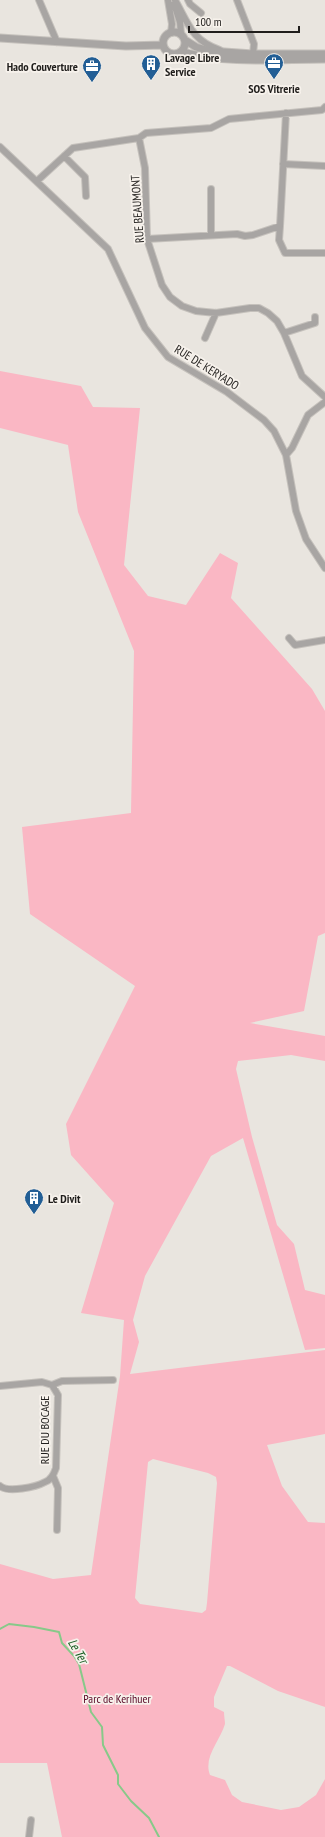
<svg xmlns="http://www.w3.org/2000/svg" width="325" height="1837" font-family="'PT Sans Narrow',sans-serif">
  <rect width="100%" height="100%" fill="#e9e5df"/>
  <path fill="#fab7c4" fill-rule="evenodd" d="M0,371l81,15 12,21 47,1 -16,157 24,31 38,9 34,-52 18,10 -7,35 81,91 13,22v222l-7,3 -14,75 -54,12 75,13v25l-34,-6 -53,6 -2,8 16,68 25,88 17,19 11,46 20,5v53l-20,2 -62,-212 -32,18 -66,120 -12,44 6,22 -9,32 195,-24v84l-58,11 15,41 26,36 17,1v184l-47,-16 -48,-25h-3l-13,31v10l10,5c0,4 1,9 1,12 -5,17 -22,33 -15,51l15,5 7,15 10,7 39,8 18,-3 17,-12 9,-16v58h-263l-15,-74h-47v-199l53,15 38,-4 29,-199 4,-56 -43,-7 33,-110 -43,-48 -5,-31 69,-138 -105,-72 -8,-87 109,-14 3,-162 -56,-139 -10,-67 -68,-17zM153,1459l55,14 8,4 1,6 -10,120 -1,7 -4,3 -62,-9 -5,-6 13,-136z"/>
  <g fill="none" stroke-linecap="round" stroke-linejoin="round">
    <path stroke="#87c989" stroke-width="2" d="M0,1629l9,-5 25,3 25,5 3,11 12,13 5,8 12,48 11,15 1,18 15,30v9l13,17 18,17 10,19"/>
    <g stroke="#c5c1bc" stroke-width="8">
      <path id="minor" d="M39,0l18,42
        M168,0l4,24 -1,9
        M175,0c13,23 17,41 45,50
        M188,0l2,4 11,9
        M237,0l17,44 -1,10
        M174,4l6,18 1,12
        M139,138l6,30 2,71 15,46 8,12 12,9 14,5 20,2 34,-5h9l9,5 9,8 7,12 18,43 23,21
        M0,147l108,102 37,79 23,29 59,35 37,28 10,11 12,24 10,56 10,28 19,29
        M64,156l21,21 1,19
        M283,164l42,2
        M37,181l36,-33 66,-10 7,-5 65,-5 18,-9 93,-9 3,-3
        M211,189v46
        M280,226l-1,14 6,13h40
        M147,239l90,-5 8,2 8,-1 27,-9 6,-113
        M284,333l31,-10v-6
        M205,338l11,-25
        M286,455l6,-7 16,-33 17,-13
        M289,638l6,7 30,-5
        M52,1385l10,-4 51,-1
        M0,1386l42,-4 10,3 6,10 -2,73c-2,6 -5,12 -11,14 -9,5 -37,11 -45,4
        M53,1476l5,12 -1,42
        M29,1837l2,-17"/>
    </g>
    <g stroke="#c5c1bc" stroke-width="9">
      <path id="tertiary" d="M163 43a11 11 0 1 1 22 0a11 11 0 1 1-22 0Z
        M0,38l126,8 37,-1
        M185,40l11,7 14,4 43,3h72
        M182,52c47,12 95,7 143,7"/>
    </g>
    <use href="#minor" stroke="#a8a5a3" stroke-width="6"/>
    <use href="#tertiary" stroke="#a8a5a3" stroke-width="7"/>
  </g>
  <defs>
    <g id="office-pin" transform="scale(1)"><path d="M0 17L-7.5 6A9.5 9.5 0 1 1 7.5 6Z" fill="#225e95" stroke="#f7f2ec"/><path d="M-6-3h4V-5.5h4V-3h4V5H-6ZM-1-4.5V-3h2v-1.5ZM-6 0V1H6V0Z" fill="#fff"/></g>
    <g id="building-pin" transform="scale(1)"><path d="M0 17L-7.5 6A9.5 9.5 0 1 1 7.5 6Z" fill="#225e95" stroke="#f7f2ec"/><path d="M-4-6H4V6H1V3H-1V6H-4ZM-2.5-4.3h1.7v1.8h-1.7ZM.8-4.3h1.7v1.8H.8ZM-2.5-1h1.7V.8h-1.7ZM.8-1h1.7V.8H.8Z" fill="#fff"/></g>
  </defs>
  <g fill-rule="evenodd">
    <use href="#office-pin" x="274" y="63"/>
    <use href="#building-pin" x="151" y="64"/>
    <use href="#office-pin" x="92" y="66"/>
    <use href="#building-pin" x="34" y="1198"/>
  </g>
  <g text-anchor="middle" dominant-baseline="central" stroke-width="3.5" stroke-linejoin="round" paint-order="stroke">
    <g font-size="12" font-weight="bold" fill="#201e1c" stroke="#f7f2ec" text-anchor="start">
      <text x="165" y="57">Lavage Libre<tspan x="165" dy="14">Service</tspan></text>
      <text x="78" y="66" text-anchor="end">Hado Couverture</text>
      <text x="274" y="88" text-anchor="middle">SOS Vitrerie</text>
      <text x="48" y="1198">Le Divit</text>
    </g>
    <g font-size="12" fill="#201e1c" stroke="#f7f2ec">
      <text transform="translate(137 209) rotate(-94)">RUE BEAUMONT</text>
      <text transform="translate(207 367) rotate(32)">RUE DE KERYADO</text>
      <text transform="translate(44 1430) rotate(-90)">RUE DU BOCAGE</text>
    </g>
    <g font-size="12" fill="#5a0726" stroke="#f7f2ec">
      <text x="117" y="1698">Parc de Kerihuer</text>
    </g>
    <g font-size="13" font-style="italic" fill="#175c21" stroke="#f7f2ec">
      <text transform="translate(78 1651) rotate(59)">Le Ter</text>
    </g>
  </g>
  <path d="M189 26v6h110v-6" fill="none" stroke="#201e1c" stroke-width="2"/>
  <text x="195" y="26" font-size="12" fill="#201e1c" stroke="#f7f2ec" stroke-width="3" paint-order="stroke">100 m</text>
</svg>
